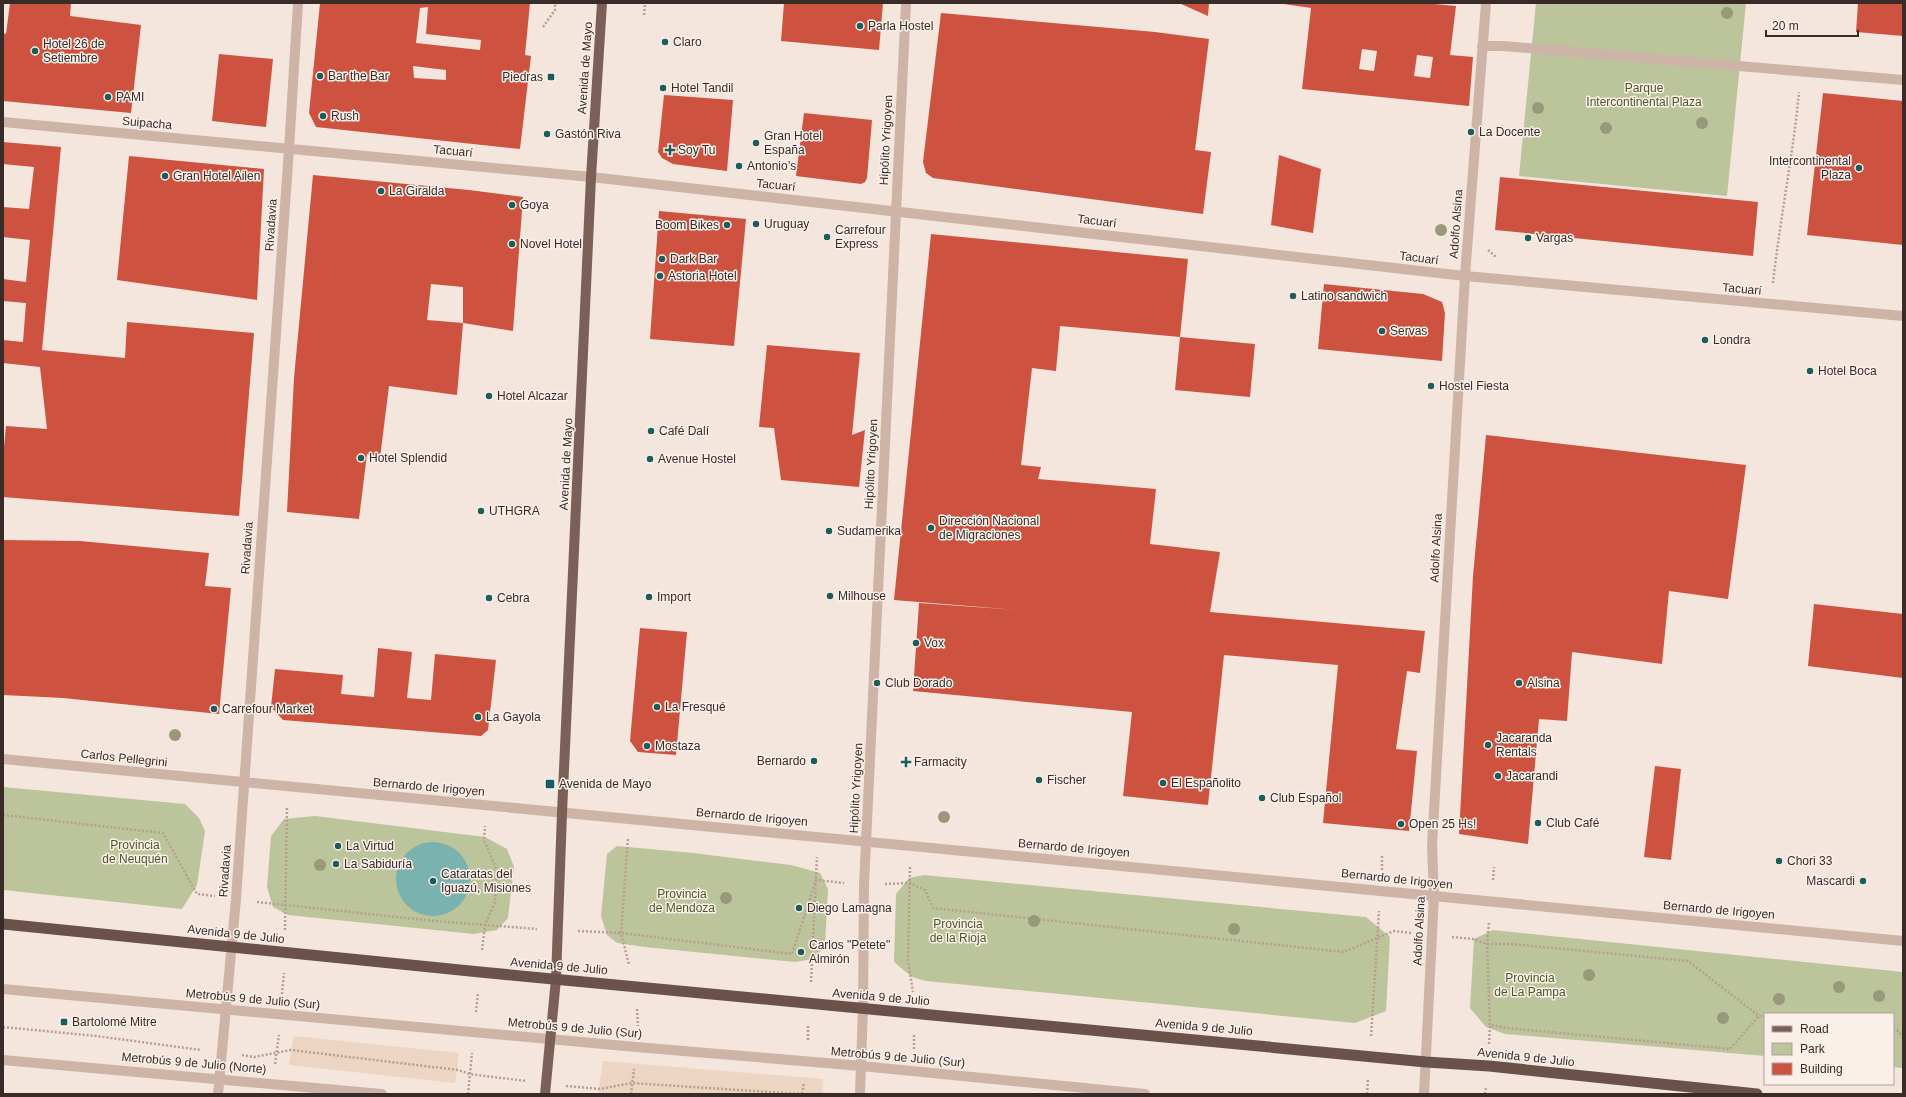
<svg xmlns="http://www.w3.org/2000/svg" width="1906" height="1097" font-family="Arial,sans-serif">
  <rect width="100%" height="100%" fill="#f4e6dc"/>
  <path fill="#bbc49b" d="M1536,3h210l-19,193 -208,-20z
    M3,787l182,17 14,14 6,13 -8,54 -15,24 -179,-19z
    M315,816l170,21 22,12 7,18 -6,51 -11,12 -23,4 -186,-19 -15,-8 -6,-20 4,-51 13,-17z
    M617,846l76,7 98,12 29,8 8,16 -3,57 -12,13 -18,3 -150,-15 -28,-4 -10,-8 -6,-19 6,-62z
    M924,875l442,42 24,20 -4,74 -31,12 -429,-42 -14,-4 -18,-15 2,-68 13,-16z
    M1493,930l410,42v96l-10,-1v-53h-128v42l-260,-22 -19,-7 -16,-19 4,-69z"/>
  <path fill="#ecd5c2" d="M294,1036l165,17 -4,30 -166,-18z
    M603,1061l220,18 -1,15h-224z"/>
  <path fill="#79b2ae" d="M396 879a37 37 0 1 1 74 0a37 37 0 1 1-74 0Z"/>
  <path fill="#cd5340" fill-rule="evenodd" d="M10,3h61l-1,13 71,9 -10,88 -128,-12v-68l3,1z
    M320,3h210l-5,52 6,1 -11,93 -204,-22 -7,-14zM428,7l-2,27 55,6 -1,10 -64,-7 4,-35zM413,66l33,4v10l-32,-2z
    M784,3h99l-4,47 -98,-9z
    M1179,3h30l-1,13z
    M1277,3h147l32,3 -6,49 23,2 -4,49 -167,-17 9,-81zM1362,49l15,2 -3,20 -15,-2zM1417,55l16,2 -3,21 -16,-2z
    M1858,3h45v33l-47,-4z
    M941,13l214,19 54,7 -14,111 16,2 -8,62 -270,-36 -7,-5 -3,-11z
    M219,54l54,5 -7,68 -54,-6z
    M1823,93l80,8v144l-96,-10z
    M664,95l69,5 -6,71 -54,-7 -11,-6 -4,-6z
    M804,113l68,7 -5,58 -2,4 -4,2 -65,-8z
    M3,142l58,5 -19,203 83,8 2,-36 127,11 -15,183 -236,-19v-39l3,-32 41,3 -7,-62 -37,-4v-23l20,2 3,-39 -23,-2v-22l23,3 4,-42 -27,-3v-30l26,2 5,-42 -31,-3z
    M1279,155l42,14 -8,64 -42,-8z
    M129,156l135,13 -7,131 -140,-20z
    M313,175l156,15 54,7 -10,134 -50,-8v-36l-32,-3 -4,36 36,3 -6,72 -68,-9 -9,72 -13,-4 -8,65 -72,-7 7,-134z
    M1500,177l258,25 -5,54 -258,-26z
    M659,211l87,8 -12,127 -84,-7z
    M931,234l257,25 -8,78 -120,-11 -4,45 -24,-3 -11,97 20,2 -3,12 118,10 -6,55 70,8 -10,60 215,19 -5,42 -13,-2 -11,78 21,2 -8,80 -86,-8 15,-158 -114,-10 -16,150 -85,-9 9,-84 -219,-21 6,-88 100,7 -125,-10z
    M1324,284l99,10 19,8 3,11 -3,48 -124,-12z
    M1180,337l75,7 -5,53 -75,-7z
    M767,345l93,8 -8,82 13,-5 -6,57 -78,-7 -7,-52 -15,-1z
    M1486,435l260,30 -18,134 -59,-8 -7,73 -90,-12 -5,69 -28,-2 -11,125 -69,-10 14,-258z
    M3,540l77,1 129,12 -4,33 26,2 -12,126 -156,-16 -60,-3z
    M1814,604l89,10v64l-95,-12z
    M640,628l47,4 -11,123 -38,-3 -8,-11z
    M378,648l34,4 -5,46 24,2 4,-46 61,6 -8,70 -7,6 -198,-16 -12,-13 4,-38 68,6 -2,19 33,3z
    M1655,766l26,3 -10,91 -27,-3z"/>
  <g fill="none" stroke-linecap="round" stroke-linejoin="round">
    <path stroke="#b99d91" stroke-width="2.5" stroke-dasharray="2 2" stroke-linecap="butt" d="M644,15l1,-12
      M543,27l12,-17v-7
      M1488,250l8,7
      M1773,283c7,-64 20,-127 26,-191
      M3,815l160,18 34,61 18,2
      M628,839l-7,94 8,32
      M910,867l-2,93 5,32
      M1382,870v-14
      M1493,880l1,-13
      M885,884l25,-1 15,7 8,18 411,44 50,-21 17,2
      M257,902l178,19 102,8
      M1489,923l-2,21 3,81 17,3 223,21 29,-33
      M285,930l2,-123
      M578,931l43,2 171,21 24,-74 28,3
      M1452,937l21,2 14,5h25l176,17 71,55h6
      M482,950l3,-25 10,-23 2,-31 -13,-31 1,-14
      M811,982l6,-125
      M282,994l2,-21
      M637,1009l1,17
      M476,1012l2,-19
      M3,1027l93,9 105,14
      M1893,1029l4,1 6,7
      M914,1035v15
      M1371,1036l8,-125
      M808,1040v-15
      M1489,1044l1,-19
      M242,1055l12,2 37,-7 167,20 12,4 56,7
      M275,1064l4,-29
      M566,1086l34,3 32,-6 167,11
      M468,1094l4,-41
      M631,1094l3,-25
      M802,1094l2,-11
      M806,1094h26
      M1367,1094l1,-15
      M1485,1094l1,-7"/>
    <path stroke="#cdb4a7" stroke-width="10" d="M1482,46h21l400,34
      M3,989l633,58 225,19 284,28
      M3,1060l379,34"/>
    <path stroke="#cdb4a7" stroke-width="10" d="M3,122l588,55 874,99 438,40
      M218,1094l18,-195 53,-750 9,-146
      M860,1094l3,-86 1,-123 42,-882
      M1424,1094l10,-199 -2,-49 33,-570 21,-273"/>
    <path stroke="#cdb4a7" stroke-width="10" d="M3,759l1900,182"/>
    <path stroke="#7b6058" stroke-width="10" d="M545,1094l11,-115 6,-166 29,-636 11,-174"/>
    <path stroke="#6a524b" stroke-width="11" d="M3,924l477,48 946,90 63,4 268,28"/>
  </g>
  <g fill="#98987a">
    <circle cx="1727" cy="13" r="6"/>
    <circle cx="1538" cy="108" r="6"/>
    <circle cx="1702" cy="123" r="6"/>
    <circle cx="1606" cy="128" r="6"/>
    <circle cx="1441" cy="230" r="6"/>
    <circle cx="175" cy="735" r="6"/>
    <circle cx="944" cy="817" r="6"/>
    <circle cx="320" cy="865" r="6"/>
    <circle cx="726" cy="898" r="6"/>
    <circle cx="1034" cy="921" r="6"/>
    <circle cx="1234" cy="929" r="6"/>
    <circle cx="1589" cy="975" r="6"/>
    <circle cx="1839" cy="987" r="6"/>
    <circle cx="1879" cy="996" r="6"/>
    <circle cx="1779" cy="999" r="6"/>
    <circle cx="1723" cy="1018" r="6"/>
  </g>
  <g fill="#1b5d5a" stroke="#fbf0e9" stroke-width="1.5">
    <circle cx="860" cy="26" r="4"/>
    <circle cx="665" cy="42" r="4"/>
    <circle cx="35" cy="51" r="4"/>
    <circle cx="320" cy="76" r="4"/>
    <rect x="547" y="73" width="8" height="8" rx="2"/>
    <circle cx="663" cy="88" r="4"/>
    <circle cx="108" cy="97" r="4"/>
    <circle cx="323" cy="116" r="4"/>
    <circle cx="1471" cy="132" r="4"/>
    <circle cx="547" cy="134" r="4"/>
    <circle cx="756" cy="143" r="4"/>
    <path d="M668 144h4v4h4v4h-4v4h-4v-4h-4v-4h4z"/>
    <circle cx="739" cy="166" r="4"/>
    <circle cx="1859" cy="168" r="4"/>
    <circle cx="165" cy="176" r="4"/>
    <circle cx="381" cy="191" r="4"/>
    <circle cx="512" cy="205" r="4"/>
    <circle cx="756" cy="224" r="4"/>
    <circle cx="727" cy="225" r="4"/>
    <circle cx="827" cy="237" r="4"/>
    <circle cx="1528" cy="238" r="4"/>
    <circle cx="512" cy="244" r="4"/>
    <circle cx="662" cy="259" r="4"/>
    <circle cx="660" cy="276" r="4"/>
    <circle cx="1293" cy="296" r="4"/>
    <circle cx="1382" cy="331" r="4"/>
    <circle cx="1705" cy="340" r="4"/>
    <circle cx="1810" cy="371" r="4"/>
    <circle cx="1431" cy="386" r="4"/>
    <circle cx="489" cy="396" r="4"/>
    <circle cx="651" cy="431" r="4"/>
    <circle cx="361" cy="458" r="4"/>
    <circle cx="650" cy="459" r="4"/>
    <circle cx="481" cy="511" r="4"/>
    <circle cx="931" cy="528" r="4"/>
    <circle cx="829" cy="531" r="4"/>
    <circle cx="830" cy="596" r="4"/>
    <circle cx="649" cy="597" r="4"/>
    <circle cx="489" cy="598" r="4"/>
    <circle cx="916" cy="643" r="4"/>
    <circle cx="877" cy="683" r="4"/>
    <circle cx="1519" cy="683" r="4"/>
    <circle cx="657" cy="707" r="4"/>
    <circle cx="214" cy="709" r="4"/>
    <circle cx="478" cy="717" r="4"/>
    <circle cx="1488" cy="745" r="4"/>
    <circle cx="647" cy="746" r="4"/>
    <circle cx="814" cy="761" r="4"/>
    <path d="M904 756h4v4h4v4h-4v4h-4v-4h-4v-4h4z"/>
    <circle cx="1498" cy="776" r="4"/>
    <circle cx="1039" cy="780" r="4"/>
    <circle cx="1163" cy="783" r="4"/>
    <rect x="545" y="779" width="10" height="10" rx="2"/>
    <circle cx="1262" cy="798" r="4"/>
    <circle cx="1538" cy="823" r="4"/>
    <circle cx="1401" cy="824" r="4"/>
    <circle cx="338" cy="846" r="4"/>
    <circle cx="1779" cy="861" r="4"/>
    <circle cx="336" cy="864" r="4"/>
    <circle cx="433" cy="881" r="4"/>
    <circle cx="1863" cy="881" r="4"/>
    <circle cx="799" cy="908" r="4"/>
    <circle cx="801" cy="952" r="4"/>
    <rect x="60" y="1018" width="8" height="8" rx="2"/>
  </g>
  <g text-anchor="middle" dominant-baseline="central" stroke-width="3" stroke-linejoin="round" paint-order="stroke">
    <g font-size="12" fill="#382b28" stroke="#fbf0e9" text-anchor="start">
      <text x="868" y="26">Parla Hostel</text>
      <text x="673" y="42">Claro</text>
      <text x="43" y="44">Hotel 26 de<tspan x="43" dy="14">Setiembre</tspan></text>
      <text x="328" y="76">Bar the Bar</text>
      <text x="543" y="77" text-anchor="end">Piedras</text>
      <text x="671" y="88">Hotel Tandil</text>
      <text x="116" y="97">PAMI</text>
      <text x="331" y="116">Rush</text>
      <text x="1479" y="132">La Docente</text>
      <text x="555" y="134">Gastón Riva</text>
      <text x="764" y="136">Gran Hotel<tspan x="764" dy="14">España</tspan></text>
      <text x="678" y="150">Soy Tu</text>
      <text x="1851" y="161" text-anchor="end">Intercontinental<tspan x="1851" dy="14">Plaza</tspan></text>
      <text x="747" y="166">Antonio’s</text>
      <text x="173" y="176">Gran Hotel Ailen</text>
      <text x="389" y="191">La Giralda</text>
      <text x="520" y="205">Goya</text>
      <text x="764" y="224">Uruguay</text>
      <text x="719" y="225" text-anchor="end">Boom Bikes</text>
      <text x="835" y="230">Carrefour<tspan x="835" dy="14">Express</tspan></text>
      <text x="1536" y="238">Vargas</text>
      <text x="520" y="244">Novel Hotel</text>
      <text x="670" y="259">Dark Bar</text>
      <text x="668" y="276">Astoria Hotel</text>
      <text x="1301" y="296">Latino sandwich</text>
      <text x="1390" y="331">Servas</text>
      <text x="1713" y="340">Londra</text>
      <text x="1818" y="371">Hotel Boca</text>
      <text x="1439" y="386">Hostel Fiesta</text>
      <text x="497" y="396">Hotel Alcazar</text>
      <text x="659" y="431">Café Dalí</text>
      <text x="369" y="458">Hotel Splendid</text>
      <text x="658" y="459">Avenue Hostel</text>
      <text x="489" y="511">UTHGRA</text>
      <text x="939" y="521">Dirección Nacional<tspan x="939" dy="14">de Migraciones</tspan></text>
      <text x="837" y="531">Sudamerika</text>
      <text x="838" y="596">Milhouse</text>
      <text x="657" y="597">Import</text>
      <text x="497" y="598">Cebra</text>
      <text x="924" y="643">Vox</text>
      <text x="885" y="683">Club Dorado</text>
      <text x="1527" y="683">Alsina</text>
      <text x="665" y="707">La Fresqué</text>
      <text x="222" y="709">Carrefour Market</text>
      <text x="486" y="717">La Gayola</text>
      <text x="1496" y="738">Jacaranda<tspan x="1496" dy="14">Rentals</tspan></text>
      <text x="655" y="746">Mostaza</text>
      <text x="806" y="761" text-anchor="end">Bernardo</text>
      <text x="914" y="762">Farmacity</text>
      <text x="1506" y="776">Jacarandi</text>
      <text x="1047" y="780">Fischer</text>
      <text x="1171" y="783">El Españolito</text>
      <text x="559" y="784">Avenida de Mayo</text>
      <text x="1270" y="798">Club Español</text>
      <text x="1546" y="823">Club Café</text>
      <text x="1409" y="824">Open 25 Hs!</text>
      <text x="346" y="846">La Virtud</text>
      <text x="1787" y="861">Chori 33</text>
      <text x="344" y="864">La Sabiduría</text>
      <text x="441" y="874">Cataratas del<tspan x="441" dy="14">Iguazú, Misiones</tspan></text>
      <text x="1855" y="881" text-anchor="end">Mascardi</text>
      <text x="807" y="908">Diego Lamagna</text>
      <text x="809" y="945">Carlos "Petete"<tspan x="809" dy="14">Almirón</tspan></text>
      <text x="72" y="1022">Bartolomé Mitre</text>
    </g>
    <g font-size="12" fill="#382b28" stroke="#fbf0e9">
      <text transform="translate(585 68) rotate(-86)">Avenida de Mayo</text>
      <text transform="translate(147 123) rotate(5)">Suipacha</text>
      <text transform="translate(886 140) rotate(-87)">Hipólito Yrigoyen</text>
      <text transform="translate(453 151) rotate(5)">Tacuarí</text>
      <text transform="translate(776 185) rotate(6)">Tacuarí</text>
      <text transform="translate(1097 221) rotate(7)">Tacuarí</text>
      <text transform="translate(1456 224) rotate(-86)">Adolfo Alsina</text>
      <text transform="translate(271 225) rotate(-86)">Rivadavia</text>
      <text transform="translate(1419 258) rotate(7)">Tacuarí</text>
      <text transform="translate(1742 289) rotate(5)">Tacuarí</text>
      <text transform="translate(566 464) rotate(-87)">Avenida de Mayo</text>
      <text transform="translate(871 464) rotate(-87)">Hipólito Yrigoyen</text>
      <text transform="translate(247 548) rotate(-86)">Rivadavia</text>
      <text transform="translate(1436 548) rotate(-87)">Adolfo Alsina</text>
      <text transform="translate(124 758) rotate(6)">Carlos Pellegrini</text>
      <text transform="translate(429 787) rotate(5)">Bernardo de Irigoyen</text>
      <text transform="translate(856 788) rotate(-87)">Hipólito Yrigoyen</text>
      <text transform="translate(752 817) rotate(5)">Bernardo de Irigoyen</text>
      <text transform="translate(1074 848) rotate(5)">Bernardo de Irigoyen</text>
      <text transform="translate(225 871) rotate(-86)">Rivadavia</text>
      <text transform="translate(1397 879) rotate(6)">Bernardo de Irigoyen</text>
      <text transform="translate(1719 910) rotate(5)">Bernardo de Irigoyen</text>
      <text transform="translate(1419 931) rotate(-87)">Adolfo Alsina</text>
      <text transform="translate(236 934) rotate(6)">Avenida 9 de Julio</text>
      <text transform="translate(559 966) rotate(5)">Avenida 9 de Julio</text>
      <text transform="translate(881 997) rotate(5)">Avenida 9 de Julio</text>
      <text transform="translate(253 999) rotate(5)">Metrobús 9 de Julio (Sur)</text>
      <text transform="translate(1204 1027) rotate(5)">Avenida 9 de Julio</text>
      <text transform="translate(575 1028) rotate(5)">Metrobús 9 de Julio (Sur)</text>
      <text transform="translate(898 1057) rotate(5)">Metrobús 9 de Julio (Sur)</text>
      <text transform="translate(1526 1057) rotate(6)">Avenida 9 de Julio</text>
      <text transform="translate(194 1063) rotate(5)">Metrobús 9 de Julio (Norte)</text>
    </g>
    <g font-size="12" fill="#4d582a" stroke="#fbf0e9">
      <text x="1644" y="88">Parque<tspan x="1644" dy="14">Intercontinental Plaza</tspan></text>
      <text x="135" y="845">Provincia<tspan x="135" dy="14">de Neuquén</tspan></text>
      <text x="682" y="894">Provincia<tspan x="682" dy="14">de Mendoza</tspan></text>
      <text x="958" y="924">Provincia<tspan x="958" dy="14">de la Rioja</tspan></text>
      <text x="1530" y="978">Provincia<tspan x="1530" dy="14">de La Pampa</tspan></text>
    </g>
  </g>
  <rect width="1906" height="1097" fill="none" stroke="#382b28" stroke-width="8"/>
  <rect x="1764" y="1013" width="130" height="72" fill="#fbf0e9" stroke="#ada19c"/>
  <rect x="1772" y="1026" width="20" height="6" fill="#7b6058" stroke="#ada19c"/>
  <text x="1800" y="1033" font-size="12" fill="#382b28">Road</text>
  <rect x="1772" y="1043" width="20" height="12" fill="#bbc49b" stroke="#ada19c"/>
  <text x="1800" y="1053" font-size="12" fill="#382b28">Park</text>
  <rect x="1772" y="1063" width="20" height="12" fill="#cd5340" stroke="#ada19c"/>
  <text x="1800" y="1073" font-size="12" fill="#382b28">Building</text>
  <path d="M1766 30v6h92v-6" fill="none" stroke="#382b28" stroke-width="2"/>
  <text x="1772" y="30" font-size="12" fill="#382b28" stroke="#fbf0e9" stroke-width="3" paint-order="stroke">20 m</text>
</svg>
